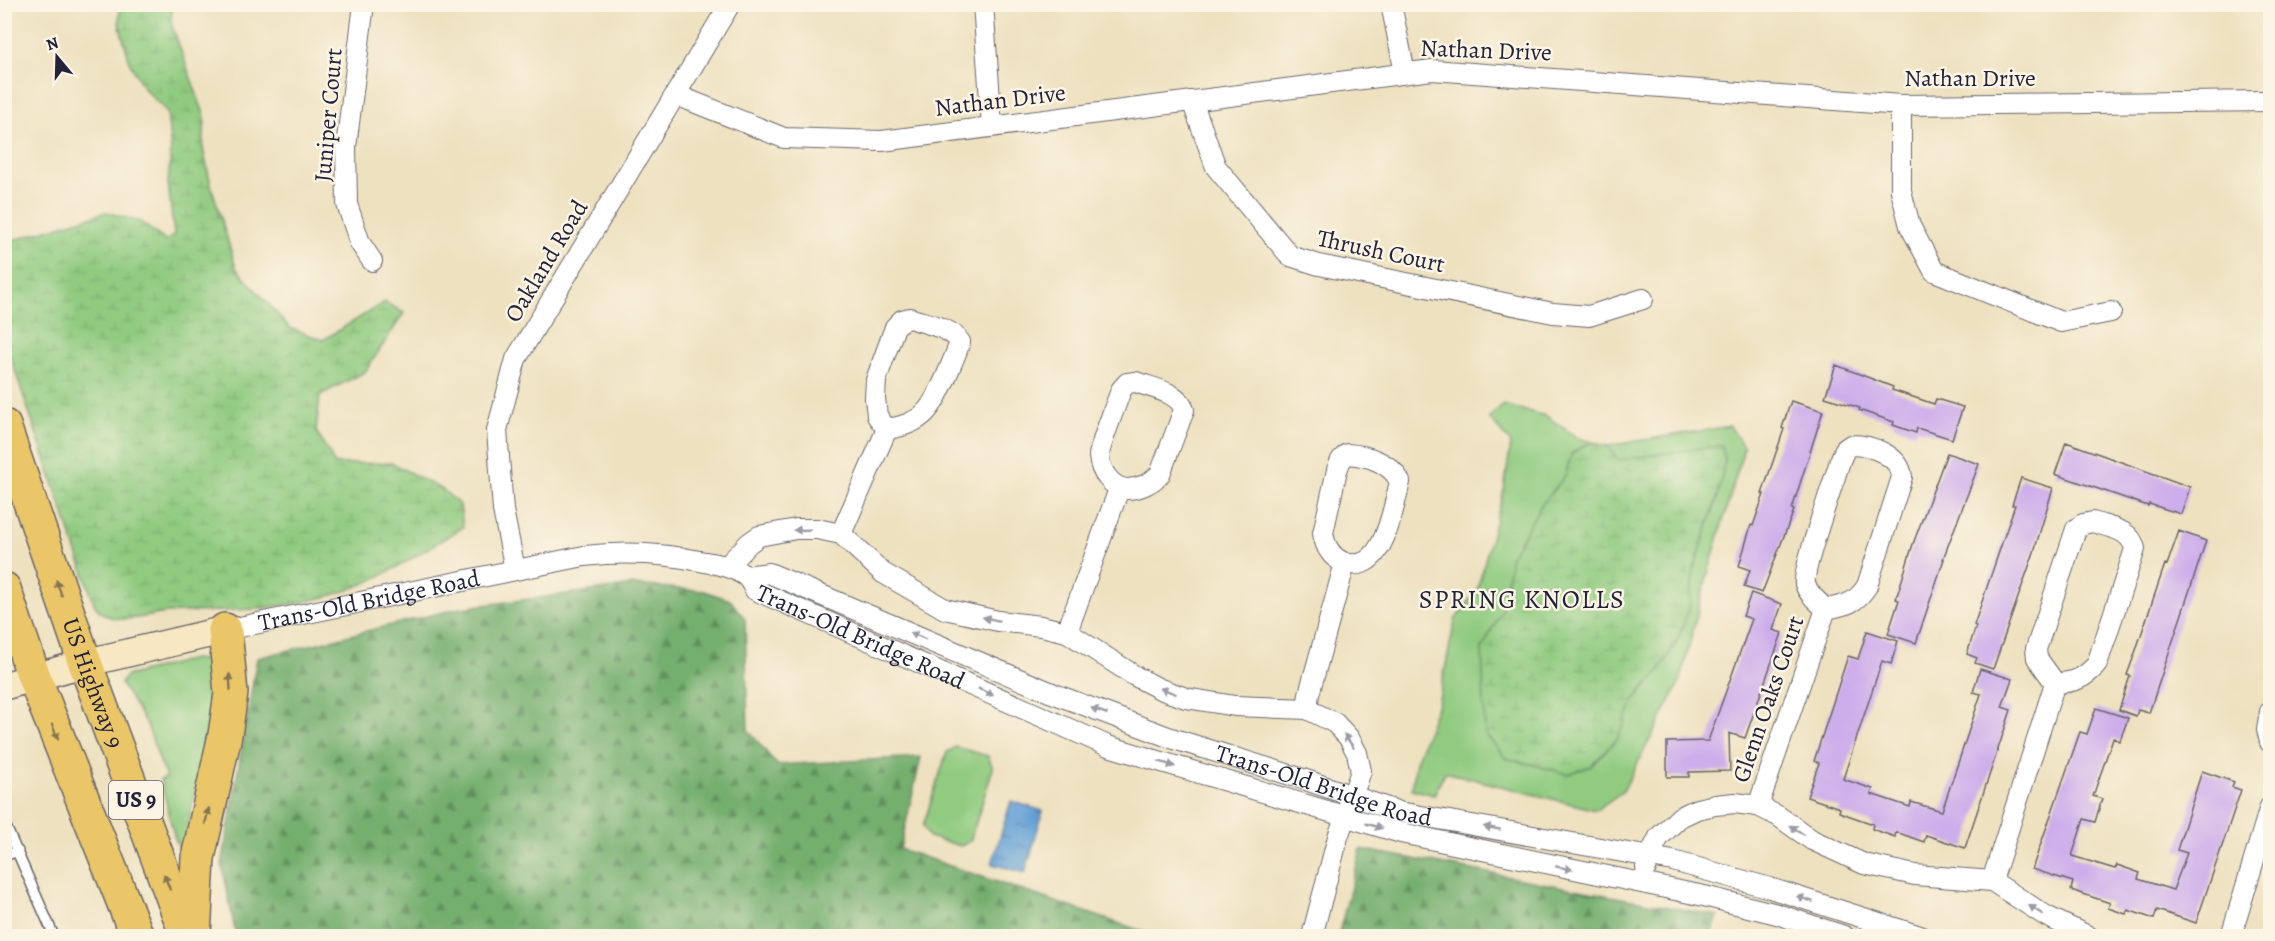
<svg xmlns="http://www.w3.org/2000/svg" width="2275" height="941" font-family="Alegreya,serif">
  <defs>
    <pattern id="forest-firs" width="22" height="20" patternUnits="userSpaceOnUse" patternTransform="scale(1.5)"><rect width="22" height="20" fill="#74af6e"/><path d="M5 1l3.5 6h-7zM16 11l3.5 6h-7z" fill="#5f8e5c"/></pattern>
    <pattern id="wetland-marsh" width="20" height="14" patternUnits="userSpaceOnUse" patternTransform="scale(1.5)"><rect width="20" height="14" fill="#90cb80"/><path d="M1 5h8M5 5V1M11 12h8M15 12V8" fill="none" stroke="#7cae70"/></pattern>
    <pattern id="water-ripples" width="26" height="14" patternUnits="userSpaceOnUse" patternTransform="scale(1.5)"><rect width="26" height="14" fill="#63a1d5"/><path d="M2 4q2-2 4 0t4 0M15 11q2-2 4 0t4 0" fill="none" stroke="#5183ae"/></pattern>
  </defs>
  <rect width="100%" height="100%" fill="#fcf5e5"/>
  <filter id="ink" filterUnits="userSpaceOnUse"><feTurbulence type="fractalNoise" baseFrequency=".0167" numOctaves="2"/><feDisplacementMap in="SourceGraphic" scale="12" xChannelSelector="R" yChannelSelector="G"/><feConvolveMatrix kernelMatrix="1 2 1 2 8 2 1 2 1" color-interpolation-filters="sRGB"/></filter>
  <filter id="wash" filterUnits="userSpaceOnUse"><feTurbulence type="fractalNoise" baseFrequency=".008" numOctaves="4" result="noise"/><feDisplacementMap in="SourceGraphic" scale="24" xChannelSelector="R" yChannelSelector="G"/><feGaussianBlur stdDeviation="1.35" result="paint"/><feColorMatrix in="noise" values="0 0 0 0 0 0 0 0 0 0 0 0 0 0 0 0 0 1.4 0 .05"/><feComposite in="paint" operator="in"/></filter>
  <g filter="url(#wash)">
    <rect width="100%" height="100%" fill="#eee1c0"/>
    <path fill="#90cb80" stroke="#59765e" stroke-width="1.5" d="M1503,405l43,11 32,22 29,8 123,-20 14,22 -43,150 -21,84 -57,109 -27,19 -151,-38 -11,23 -22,-6 4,-27 22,-58 17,-84 22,-30 27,-100 7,-47 -22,-25z
      M205,656l7,4 7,26 -37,165 -3,-2c-10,-24 -10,-44 -19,-69l6,-2 -19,-53 -26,-41 5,-8 67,-17 9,1z
      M956,747l32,9 5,12 -23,73 -9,5 -32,-9 -6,-11 24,-74z"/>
    <path fill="url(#forest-firs)" stroke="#4b6854" stroke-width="1.5" d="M635,585l69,6 26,9 15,19 3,111 29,35 144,-8 -21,92 256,87h-920l-14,-71 35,-207 203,-50z
      M1361,849l357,67 -8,20h-372z"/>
    <path fill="url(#wetland-marsh)" stroke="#59765e" stroke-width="1.5" d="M120,5h52l-1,18 34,94 -2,32 8,36 25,83 54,60 33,12 62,-38 19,11 -39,59 -45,23 -4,36 19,33 57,-1 51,27 17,15 3,22c-43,26 -88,58 -138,70 -33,8 -69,13 -103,14 -19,1 -37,0 -55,2 -24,3 -56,15 -72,-7l-90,-265 -1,-98 102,-31 34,10 26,19 8,-6 -6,-51 3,-34 -4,-38 -24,-25 -13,-24 -11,-40z
      M1591,442l16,4 11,14 104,-15 3,15 -7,36 -24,73 -5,41 -12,31 -17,29 -26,30 -16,38 -27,28 -23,8 -62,-16 -21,-24 -3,-85 20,-39 9,-54 29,-49 25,-31 7,-23z"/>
    <path fill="url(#water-ripples)" stroke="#426288" stroke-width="1.5" d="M1011,801l32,10 -18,62 -33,-9z"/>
    <g id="blocks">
      <path fill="#cdadeb" d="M1836,365l57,22 -1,3 42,14 2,-5 27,8 -11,32 -35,-11 -1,5 -23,-8 1,-3 -35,-12 1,-2 -35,-11z
        M1791,401l32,10 -31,98 2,1 -32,83 -18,-6 6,-17 -11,-4 12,-41 2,1 11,-32h-2l22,-65 -2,-1z
        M2066,442l124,45 -9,27 -32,-10 -1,2 -93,-32z
        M1947,453l32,11 -36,95h1l-28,84 -28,-9 11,-34 -3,-1 17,-55z
        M2021,478l32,10 -19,64 -41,117 -18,-6 2,-5 -10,-4 9,-28 -2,-1 41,-120h-3z
        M2179,531l27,10 -57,172 -11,-3 -2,6 -17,-6 11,-34 -3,-1 8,-22 30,-89 2,1z
        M1751,593l31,11 -9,26 9,3 -37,105 -16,-5 1,38 -41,1v5h-22v-35l41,-1 44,-122 -9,-3z
        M1867,631l31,10 -7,23 -9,-3 -39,118 30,10 -2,5 39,13 1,-5 31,9 39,-117 -8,-2 7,-23 32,10 -10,28 9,3 -46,138 -39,-13 -2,7 -28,-10 -1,5 -23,-8 1,-5 -34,-12 1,-4 -33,-11 12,-34 -5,-2 34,-105 10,3z
        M2096,708l32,10 -8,23 -7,-3 -20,58 9,3 -7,23 -11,-3 -12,37 43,13 2,-4 23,8 -2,6 35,11 14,-37 -10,-3 25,-79 32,11 -2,5 9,3 -45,133 -39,-13 -3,9 -26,-9 -2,4 -18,-6 2,-5 -39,-13 2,-8 -41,-13 48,-137 7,2z"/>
    </g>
  </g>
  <g filter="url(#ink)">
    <use href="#blocks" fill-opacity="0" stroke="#69656a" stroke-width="1.5"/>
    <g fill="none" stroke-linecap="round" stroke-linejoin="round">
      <g stroke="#69656a" stroke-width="12">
        <path id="lane" d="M4,822l50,114
          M4,856l14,-5"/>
      </g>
      <g stroke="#69656a" stroke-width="22">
        <g id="street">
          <path d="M364,4l-18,143 1,57 13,39 12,18"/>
          <path d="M983,4l9,122"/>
          <path d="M1391,4l14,69"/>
          <path d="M676,95l108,43 98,3 550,-71 469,35 369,-4"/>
          <path d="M1192,101l24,66 74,89 29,9 234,48 36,3 54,-17"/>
          <path d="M1901,105v86l9,35 24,45 127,51 50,-10"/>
          <path d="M910,318c16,6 41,9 50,24 -4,12 -9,23 -14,35 -14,31 -22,47 -59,52l-10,-13 -2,-18 1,-18 19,-53 7,-7z"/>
          <path d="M1136,382c15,6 44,10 48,28l-24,64c-8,9 -21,15 -33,15 -15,-1 -27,-17 -28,-33 0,-9 18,-54 22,-66l6,-7z"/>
          <path d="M1851,445c20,0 49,10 51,32l-35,109c-11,17 -20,19 -41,23 -7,-6 -18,-15 -21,-25 -3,-15 29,-102 35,-123l5,-12z"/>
          <path d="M1347,454c20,1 45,9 53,28 -7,25 -16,96 -57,80 -12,-5 -18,-16 -20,-29l14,-63 4,-10z"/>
          <path d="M2093,522c17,6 38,7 42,27l-38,115c-12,14 -23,19 -42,19l-18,-25 -1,-9 40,-120 7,-5z"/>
          <path d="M841,534l46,-105"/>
          <path d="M727,566l22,-23 10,-7 37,-7h21l24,5 42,39 62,36 53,12 43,5 26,6 68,44 25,13 26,9 49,8 72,3 28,14 14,15 8,15 4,18 -23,66 -26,99"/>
          <path d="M515,570l-12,-60 -6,-80 19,-71 214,-355"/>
          <path id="s1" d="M746,576l23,-3 283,120 119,45 132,41 96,33 274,49 97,27 150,48"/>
          <path id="s2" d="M225,630l359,-74c42,-5 80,-3 121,6 14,2 28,5 39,13 5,3 8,10 11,15l353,156 293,87 303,63 73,18 67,22"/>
          <path d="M1067,632l52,-143"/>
          <path d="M1307,709l2,-15 36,-131"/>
          <path d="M2270,712l-3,17 3,13"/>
          <path d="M1758,806l68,-197"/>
          <path d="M1646,868l3,-11 10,-20 21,-20 17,-8 18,-4 20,-2 23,3 20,10 34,24 52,24 51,11 77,6 54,35 42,20"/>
          <path d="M1992,881l63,-198"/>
          <path d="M2231,936l39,-129"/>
        </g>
      </g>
      <g stroke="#69656a" stroke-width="30">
        <path id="secondary" d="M4,686l81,-23 140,-33"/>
      </g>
      <g stroke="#69656a" stroke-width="36">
        <g id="highway">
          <path id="s3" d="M4,426l81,237 102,273"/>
          <path d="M4,589l30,88 103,259"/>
          <path d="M194,936l4,-78 27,-123 6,-42 -6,-63"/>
        </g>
      </g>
      <use href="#lane" stroke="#fff" stroke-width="9"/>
      <use href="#street" stroke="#fff" stroke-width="20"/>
      <use href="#secondary" stroke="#f7e8c3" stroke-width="27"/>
      <use href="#highway" stroke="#eac669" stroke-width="33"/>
    </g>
    <defs><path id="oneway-solid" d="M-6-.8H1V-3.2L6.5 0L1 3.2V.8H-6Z" transform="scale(1.5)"/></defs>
    <g fill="#9c9ca7">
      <use href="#oneway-solid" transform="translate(802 530) rotate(178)"/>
      <use href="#oneway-solid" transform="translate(991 619) rotate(-168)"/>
      <use href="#oneway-solid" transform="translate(918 636) rotate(-157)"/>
      <use href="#oneway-solid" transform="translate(1168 691) rotate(-160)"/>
      <use href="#oneway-solid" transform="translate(986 692) rotate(24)"/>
      <use href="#oneway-solid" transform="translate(1099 711) rotate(-159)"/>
      <use href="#oneway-solid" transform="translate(1349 741) rotate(-125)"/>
      <use href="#oneway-solid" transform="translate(1167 764) rotate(18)"/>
      <use href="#oneway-solid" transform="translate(1374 826) rotate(17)"/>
      <use href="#oneway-solid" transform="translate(1492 828) rotate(-170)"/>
      <use href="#oneway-solid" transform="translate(1797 830) rotate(-146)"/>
      <use href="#oneway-solid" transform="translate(1564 868) rotate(11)"/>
      <use href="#oneway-solid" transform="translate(1805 899) rotate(-162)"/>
      <use href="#oneway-solid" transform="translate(2036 910) rotate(-147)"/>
    </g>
    <g fill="#867452">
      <use href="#oneway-solid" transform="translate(59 588) rotate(-109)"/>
      <use href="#oneway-solid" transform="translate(230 682) rotate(-94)"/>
      <use href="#oneway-solid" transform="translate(55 732) rotate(68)"/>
      <use href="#oneway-solid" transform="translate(207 816) rotate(-77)"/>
      <use href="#oneway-solid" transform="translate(167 882) rotate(-111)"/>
    </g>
  </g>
  <g text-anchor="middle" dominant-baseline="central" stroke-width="5" stroke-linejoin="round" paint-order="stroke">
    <rect fill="#fcf5e5" stroke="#63616e" stroke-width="1.5" x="109" y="781" width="54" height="38" rx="4.5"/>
    <g font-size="22" font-weight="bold" fill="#22223b">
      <text x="136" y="800">US 9</text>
    </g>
    <g font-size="24" fill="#22223b" stroke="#fcf5e5">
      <text transform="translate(1486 50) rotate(2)">Nathan Drive</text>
      <text x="1970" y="78">Nathan Drive</text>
      <text transform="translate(1000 100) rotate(-7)">Nathan Drive</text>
      <text transform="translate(328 115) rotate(-85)">Juniper Court</text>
      <text transform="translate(1381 251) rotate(12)">Thrush Court</text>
      <text transform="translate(546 261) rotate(-59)">Oakland Road</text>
      <text stroke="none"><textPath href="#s2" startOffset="147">Trans-Old Bridge Road</textPath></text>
      <text stroke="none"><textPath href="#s2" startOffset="664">Trans-Old Bridge Road</textPath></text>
      <text stroke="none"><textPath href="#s3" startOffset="272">US Highway 9</textPath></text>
      <text transform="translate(1768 699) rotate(-71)">Glenn Oaks Court</text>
      <text stroke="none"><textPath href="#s1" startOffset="618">Trans-Old Bridge Road</textPath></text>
    </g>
    <g font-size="26" letter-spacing="1.5" fill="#22223b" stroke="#fcf5e5">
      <text x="1522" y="599">SPRING KNOLLS</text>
    </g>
  </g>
  <rect width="2275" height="941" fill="none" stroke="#fcf5e5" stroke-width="24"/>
  <g transform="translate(57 57) rotate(341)" stroke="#fcf5e5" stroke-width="4.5" paint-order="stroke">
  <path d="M0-4.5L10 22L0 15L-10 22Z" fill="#22223b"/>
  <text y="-9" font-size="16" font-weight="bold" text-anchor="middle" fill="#22223b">N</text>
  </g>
</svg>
